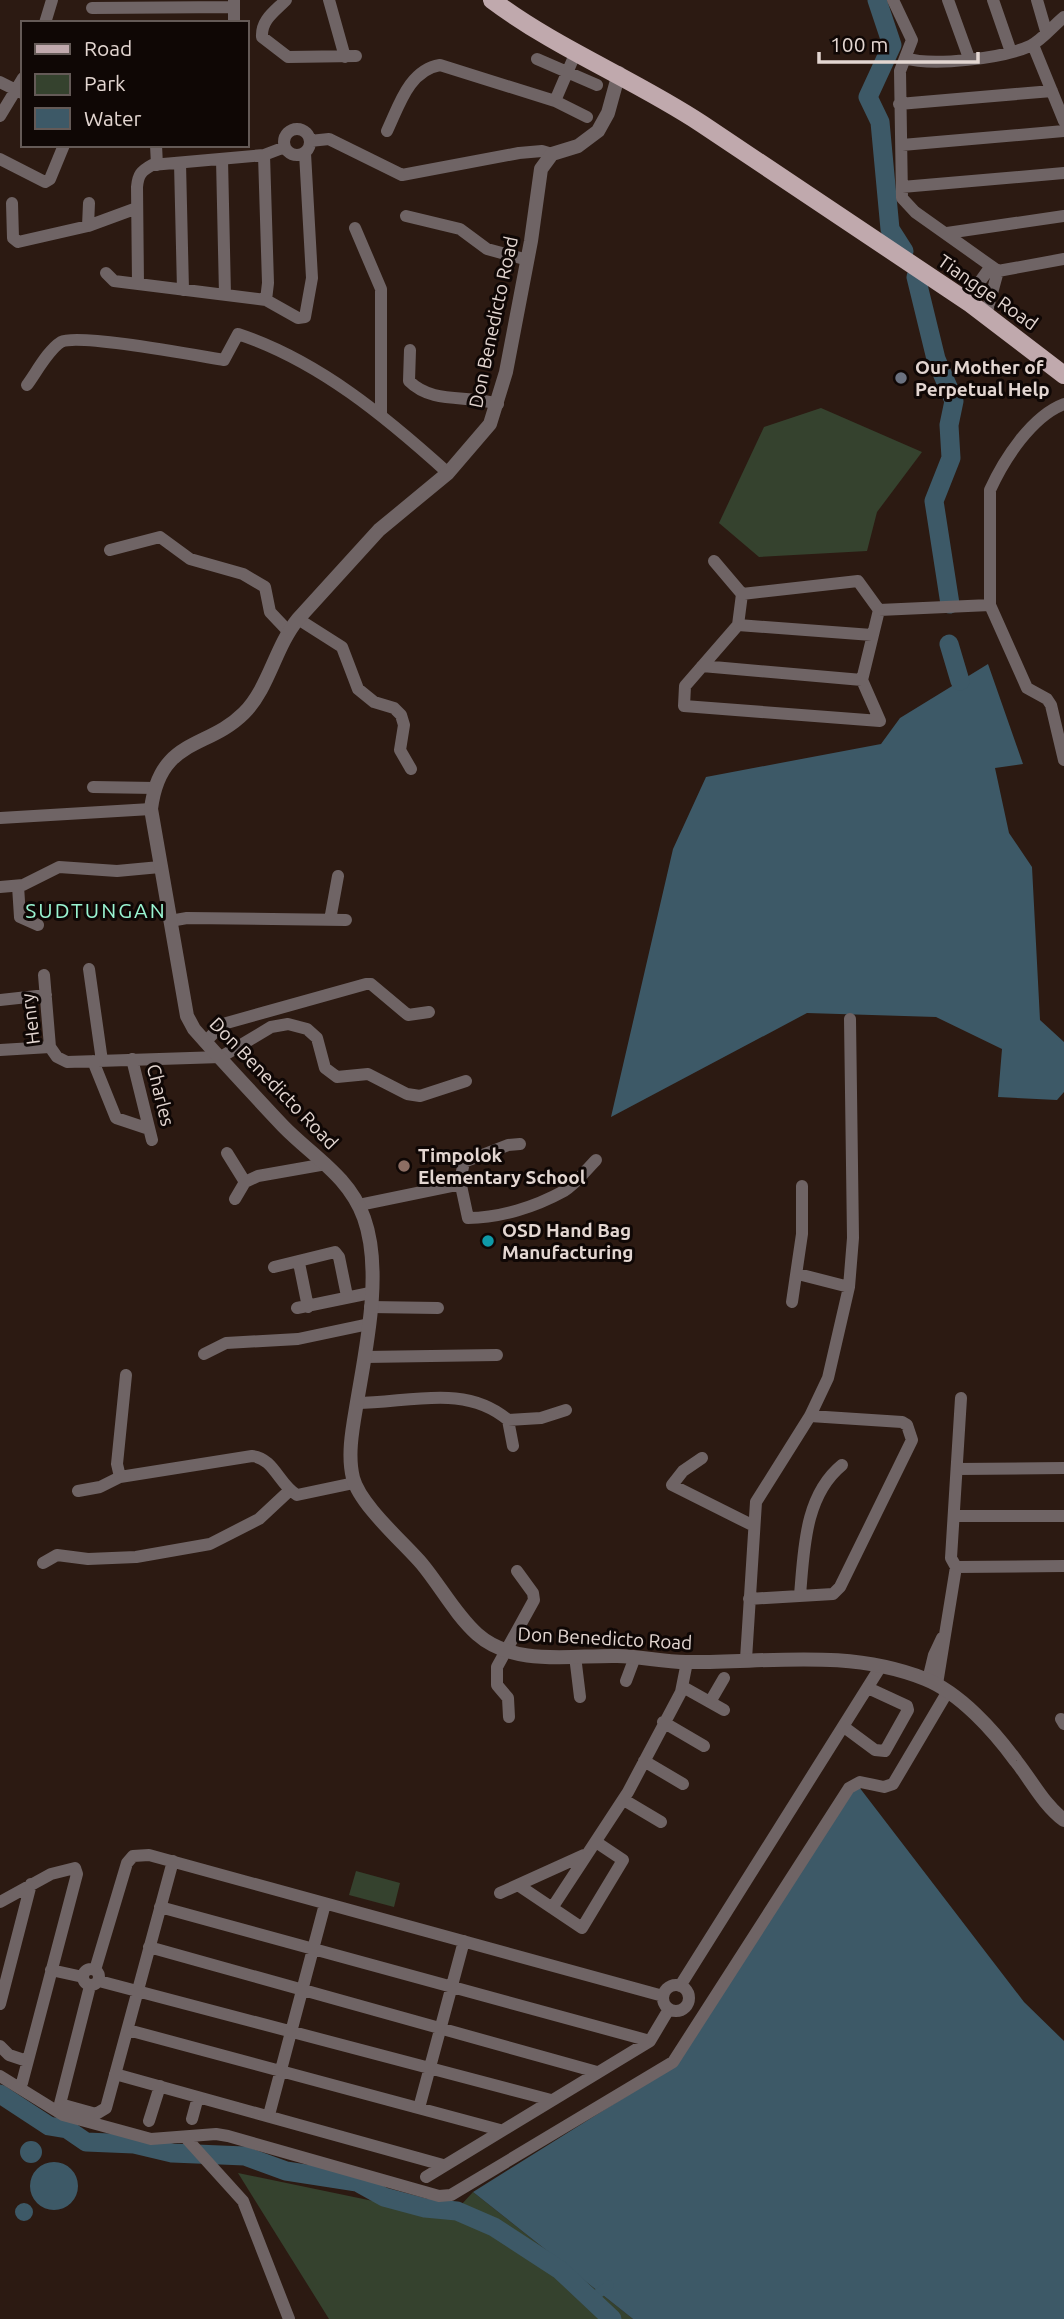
<svg xmlns="http://www.w3.org/2000/svg" width="1064" height="2319" font-family="Ubuntu,sans-serif">
  <rect width="100%" height="100%" fill="#2c1a12"/>
  <path fill="#35422e" d="M821,408l101,44 -45,60 -10,39 -108,6 -40,-34 45,-96z
    M356,1871l44,12 -6,24 -45,-12z
    M238,2173l212,44 23,-25 160,127h-304z"/>
  <path fill="#3d5967" d="M988,664l35,100 -28,4 14,65 23,34 8,153 24,22v50l-7,8 -59,-3 4,-48 -66,-32 -129,-4 -196,104 62,-268 33,-72 175,-33 19,-26z
    M856,1783l168,219 40,39v278h-431l-160,-127 203,-127z
    M20 2152a11 11 0 1 1 22 0a11 11 0 1 1-22 0Z
    M30 2186a24 24 0 1 1 48 0a24 24 0 1 1-48 0Z
    M15 2212a9 9 0 1 1 18 0a9 9 0 1 1-18 0Z"/>
  <g fill="none" stroke-linecap="round" stroke-linejoin="round">
    <path stroke="#3d5967" stroke-width="10" d="M590,2300l19,-15"/>
    <path stroke="#3d5967" stroke-width="19" d="M877,0l15,45 -24,52 12,25 10,107 14,22
      M916,277l20,82 18,42 -5,24 2,33 -17,43 16,103
      M949,644l11,37
      M0,2094l49,32 18,3 19,13 48,2 38,9 73,3 41,15 71,11 27,15 41,11 32,3 37,16 66,43 52,49"/>
    <path stroke="#6f6465" stroke-width="12" d="M286,0c-12,12 -25,20 -24,37l26,20 68,-1
      M329,0l16,57
      M893,0l19,40 -12,31 2,127 13,14 83,59
      M948,0l21,58
      M993,0l18,52
      M1037,0l9,31
      M92,8l142,-1
      M45,23l7,-23
      M234,23v-23
      M1033,45l31,76
      M905,58c28,9 98,0 125,-12 12,-6 23,-20 34,-29
      M537,59l60,26
      M0,82l22,11
      M555,101l21,-49
      M899,104l153,-13
      M0,116l23,-38
      M284 142a13 13 0 1 1 26 0a13 13 0 1 1-26 0Z
      M387,131c12,-25 22,-61 53,-66l115,36 32,16
      M310,141l19,-2 73,36 117,-22 23,-2 10,3
      M156,145l1,20
      M902,145l162,-14
      M264,155l4,128 -2,17
      M0,159l45,23 5,-3 14,-34
      M222,159l3,136
      M180,163l3,127
      M902,187l162,-14
      M12,203l1,35 5,4 70,-16 49,-18
      M406,216l54,13 27,20 41,11
      M88,226l1,-23
      M355,228l26,61v124
      M947,233l117,-17
      M998,271l66,-12
      M106,273l8,8 152,19 32,18 7,-1 7,-39 -7,-125
      M138,284l-1,-97c1,-12 4,-16 15,-22l112,-10 21,-8
      M966,301l25,-35
      M986,315l12,-44
      M410,350l-1,31c24,24 59,13 89,23
      M27,385c9,-12 21,-35 34,-43 17,-9 138,14 163,18l14,-26c81,27 148,83 210,139
      M1064,404c-32,12 -60,55 -74,86v115l37,83 20,11 4,6 13,55
      M110,550l50,-13 30,22 53,15 22,13 5,25 18,19
      M714,561l28,33 -4,31 -53,61 -1,20 196,15 -18,-41 17,-70 -21,-29 -116,13
      M879,610l111,-5
      M298,619l44,28 16,42 16,13 20,6 7,7 3,10 -4,25 11,19
      M738,625l134,10
      M702,666l160,14
      M93,787l62,1
      M0,818l151,-9
      M18,886l2,31 18,8
      M0,887l23,-2 36,-18 58,4 43,-4
      M330,920l8,-44
      M170,921l17,-3 159,2
      M89,969l13,92
      M44,975l6,72 7,10 10,5 154,-5 50,-30 17,-3 19,5 10,9 8,30 12,9 31,-3 39,20 13,2 46,-15
      M0,1000l46,-5
      M205,1042l18,-18 143,-40h5l37,31 21,-3
      M0,1050l50,-3
      M132,1059l20,81
      M93,1061l23,57 33,11
      M520,1144l-12,1 -44,17 -4,19 8,37c32,0 67,-11 96,-27 12,-7 22,-21 32,-31
      M227,1153l18,29
      M235,1199l10,-17 13,-6 68,-12
      M359,1205l102,-21
      M299,1263l9,44
      M274,1267l61,-15 4,5 8,39
      M798,1274l51,13
      M792,1302l10,-68v-48
      M370,1307l68,1
      M297,1308l73,-15
      M204,1354l22,-11 72,-4 71,-15
      M365,1357l132,-2
      M126,1375l-9,89 3,13 132,-21c22,2 27,29 45,39l57,-12
      M357,1403c51,0 108,-20 151,17l5,26
      M508,1420l33,-2 25,-8
      M702,1458l-19,13 -11,14 80,40
      M957,1469l107,-1
      M78,1491l22,-4 20,-10
      M955,1516h109
      M43,1563l14,-8 31,4 48,-2 74,-13 49,-25 30,-28
      M956,1567l108,-1
      M800,1595c4,-44 4,-99 42,-130
      M749,1599l84,-5 7,-7 72,-147 -5,-15 -5,-3 -92,-6
      M575,1656l5,41
      M746,1659l10,-157 54,-86 18,-38 21,-91 4,-49 -3,-219
      M928,1680l6,-25 8,-17
      M626,1681l9,-24
      M937,1684l19,-117 -5,-9 10,-160
      M683,1687l41,23
      M710,1702l14,-24
      M509,1717l-1,-19 -11,-13v-18l37,-67 -1,-7 -16,-22
      M1061,1719l3,5
      M663,1722l41,24
      M844,1727l31,23 10,1 23,-41 -1,-4 -39,-18
      M644,1761l39,23
      M624,1800l37,22
      M518,1885l64,43 41,-68 -27,-18
      M500,1893l84,-38
      M0,1902l51,-28 24,-6 2,6 -55,209
      M160,1907l490,134
      M552,1908l76,-116 53,-100 6,-30
      M149,1947l448,125
      M83 1977a8 8 0 1 1 16 0a8 8 0 1 1-16 0Z
      M51,1970l32,7
      M95,1970l32,-107 6,-7 16,-1 514,141
      M99,1981l452,119
      M663 1998a13 13 0 1 1 26 0a13 13 0 1 1-26 0Z
      M90,1986l-30,118 36,10 10,-6 67,-247
      M680,1986l201,-320
      M0,2004l31,-120
      M128,2030l372,100
      M0,2046l9,9 18,6
      M115,2074l328,91
      M0,2076l63,39 88,24 65,-5 12,2 211,60 12,-1 222,-133 176,-274 11,-6 24,5 9,-3 55,-93
      M419,2108l45,-167
      M269,2115l56,-211
      M192,2119l6,-22
      M149,2121l11,-35
      M186,2138l57,63 46,118
      M426,2177l224,-136 19,-32"/>
    <path stroke="#6f6465" stroke-width="14" d="M619,73l-11,40 -10,18 -20,15 -26,8 -11,15 -10,72 -25,131 -16,52 -42,49 -69,57 -81,89c-23,28 -29,69 -54,94 -37,37 -84,24 -93,96l36,207 7,13c29,33 59,65 89,97 29,30 66,50 81,92 19,53 2,130 -7,184 -4,24 -10,52 -4,76 7,27 50,64 69,86 19,23 33,50 55,70 37,33 94,21 140,22 23,0 45,6 69,6 81,1 161,-14 239,17 35,14 69,52 91,82 16,20 27,43 48,59"/>
    <path stroke="#c0a9ad" stroke-width="18" d="M492,0c65,49 142,79 210,124l269,180 93,71"/>
  </g>
  <circle fill="#6b7280" stroke="#0f0705" stroke-width="2.5" cx="901" cy="378" r="7"/>
  <circle fill="#8d6e63" stroke="#0f0705" stroke-width="2.5" cx="404" cy="1166" r="7"/>
  <circle fill="#0f9aa8" stroke="#0f0705" stroke-width="2.5" cx="488" cy="1241" r="7"/>
  <g text-anchor="middle" dominant-baseline="central" stroke-width="6" stroke-linejoin="round" paint-order="stroke">
    <g font-size="19" fill="#e3d6d1" stroke="#0f0705">
      <text transform="translate(988 292) rotate(35)">Tiangge Road</text>
      <text transform="translate(493 322) rotate(-78)">Don Benedicto Road</text>
      <text transform="translate(30 1019) rotate(-97)">Henry</text>
      <text transform="translate(274 1083) rotate(46)">Don Benedicto Road</text>
      <text transform="translate(161 1095) rotate(76)">Charles</text>
      <text transform="translate(605 1638) rotate(3)">Don Benedicto Road</text>
    </g>
    <g font-size="19" font-weight="bold" fill="#e3d6d1" stroke="#0f0705" text-anchor="start">
      <text x="915" y="367">Our Mother of<tspan x="915" dy="22">Perpetual Help</tspan></text>
      <text x="418" y="1155">Timpolok<tspan x="418" dy="22">Elementary School</tspan></text>
      <text x="502" y="1230">OSD Hand Bag<tspan x="502" dy="22">Manufacturing</tspan></text>
    </g>
    <g font-size="21" letter-spacing="2" fill="#9af5d2" stroke="#0f0705">
      <text x="96" y="910">SUDTUNGAN</text>
    </g>
  </g>
  <rect x="21" y="21" width="228" height="126" fill="#0f0705" stroke="#645a57" stroke-width="2"/>
  <rect x="35" y="44" width="35" height="10" fill="#c0a9ad" stroke="#645a57" stroke-width="2"/>
  <text x="84" y="56" font-size="21" fill="#e3d6d1">Road</text>
  <rect x="35" y="74" width="35" height="21" fill="#35422e" stroke="#645a57" stroke-width="2"/>
  <text x="84" y="91" font-size="21" fill="#e3d6d1">Park</text>
  <rect x="35" y="108" width="35" height="21" fill="#3d5967" stroke="#645a57" stroke-width="2"/>
  <text x="84" y="126" font-size="21" fill="#e3d6d1">Water</text>
  <path d="M819 52v10h159v-10" fill="none" stroke="#e3d6d1" stroke-width="3.5"/>
  <text x="830" y="52" font-size="21" fill="#e3d6d1" stroke="#0f0705" stroke-width="5" paint-order="stroke">100 m</text>
</svg>
